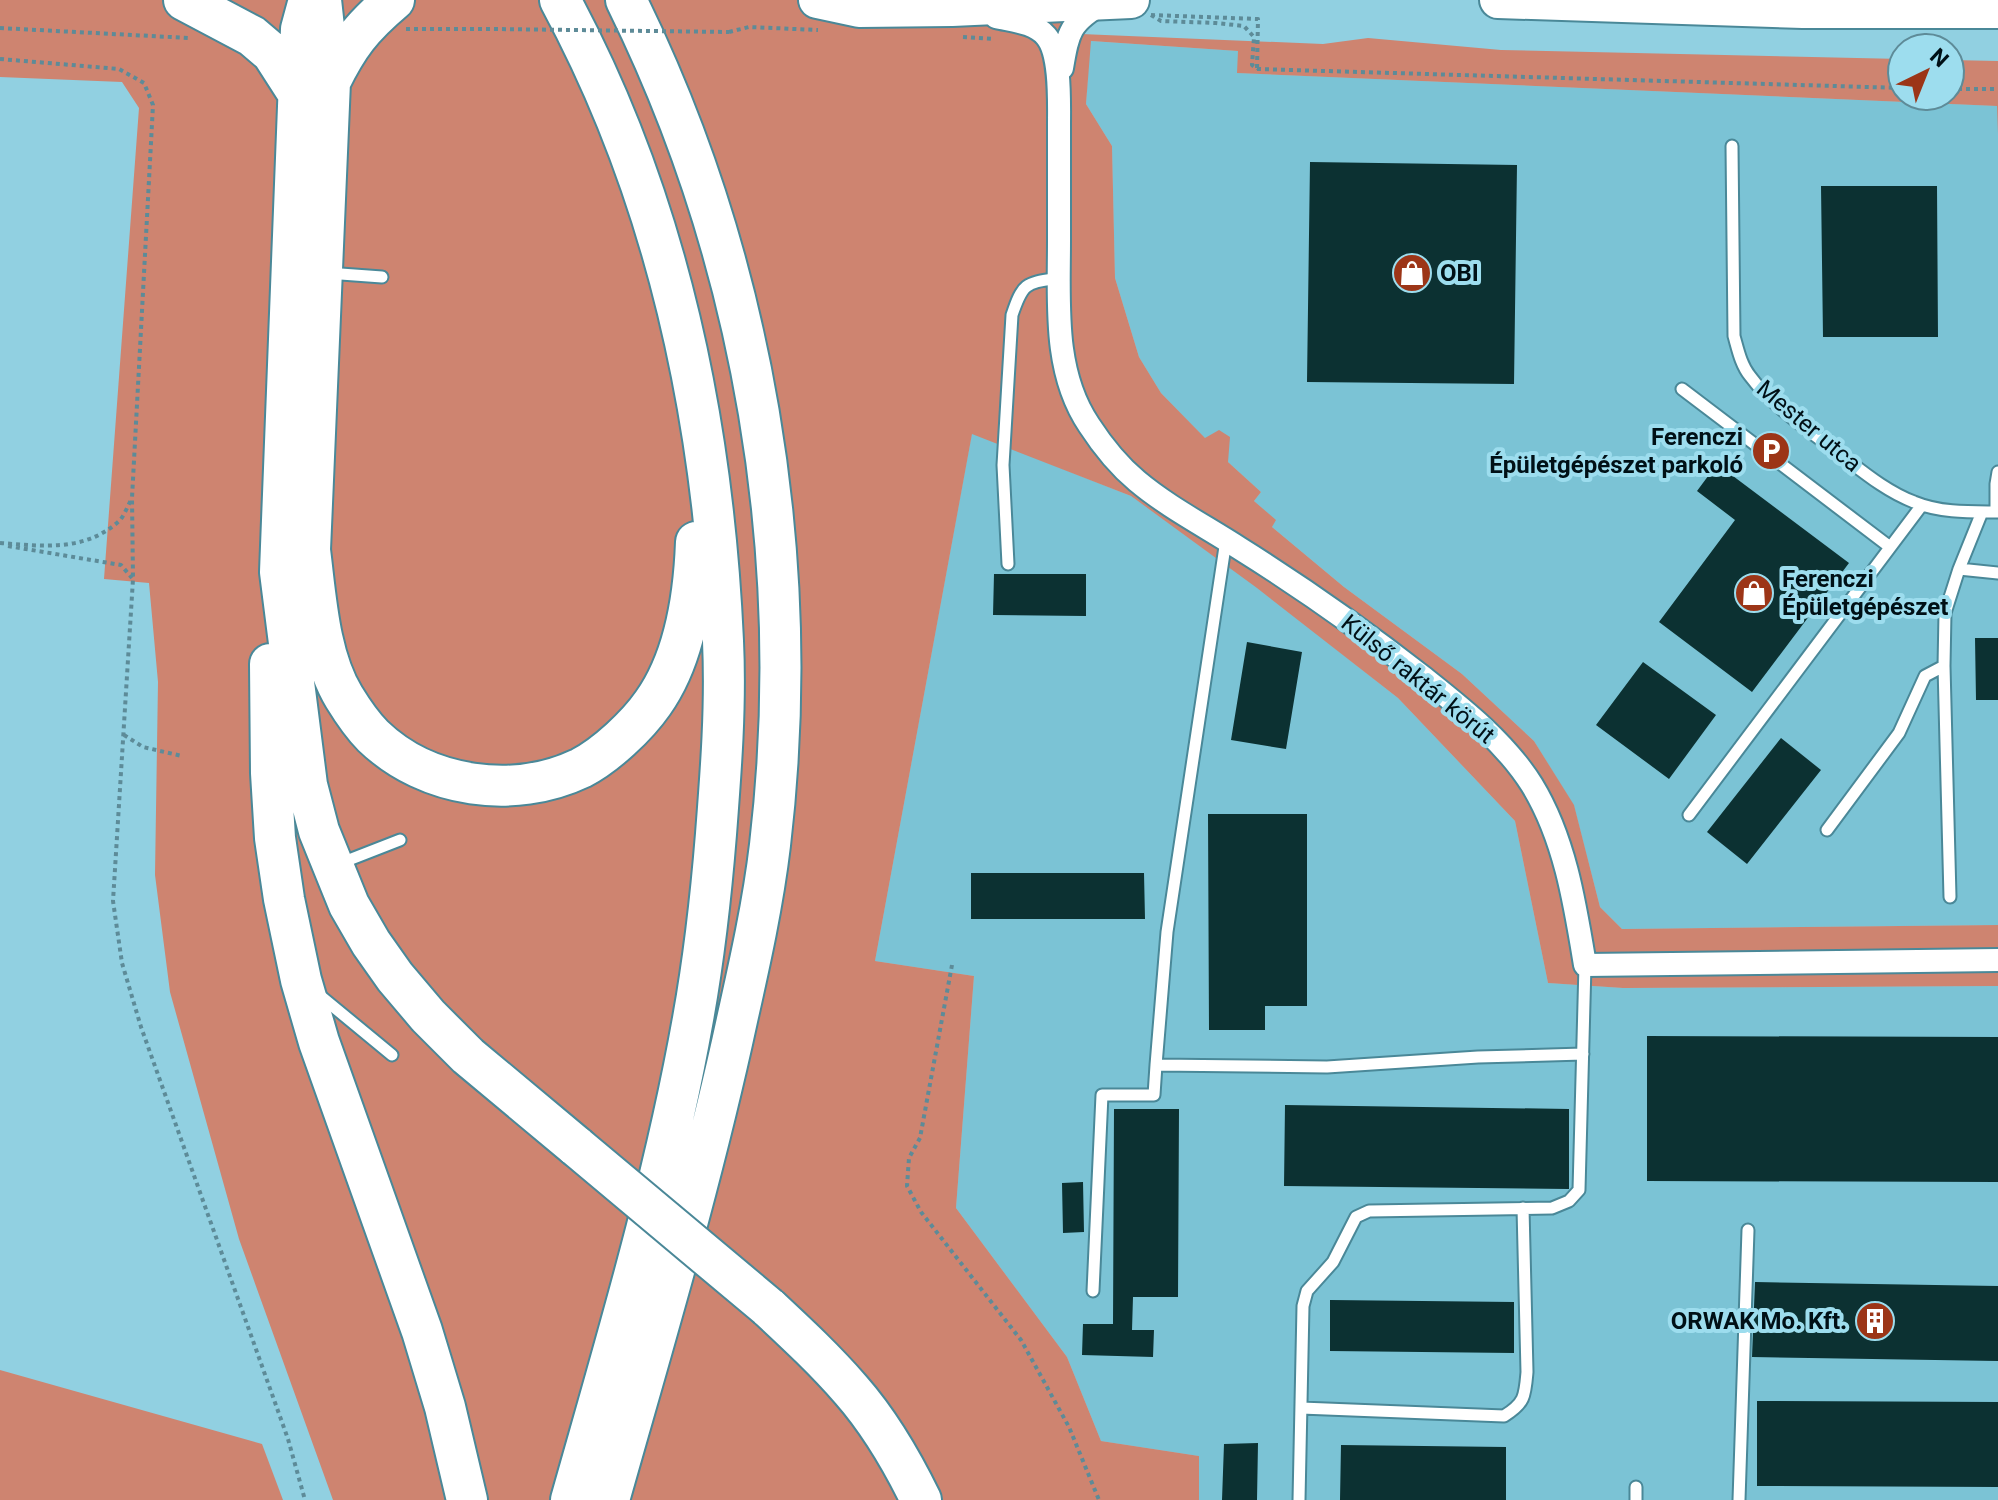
<svg xmlns="http://www.w3.org/2000/svg" width="1998" height="1500" font-family="Roboto,sans-serif">
  <rect width="100%" height="100%" fill="#91d0e1"/>
  <path fill="#7bc3d5" d="M1090,41l148,10v22l760,33v819l-376,4 -22,-22 -26,-101 -40,-65 -72,-67 -118,-87 -72,-60 3,-7 -21,-19 7,-9 -33,-30 -67,-69 -22,-36 -24,-79 -3,-132 -26,-42z
    M972,433l159,63 126,91 141,111 117,123 33,162 75,5 375,-2v514h-799v-44l-98,-15 -34,-84 -111,-149 18,-232 -99,-15z"/>
  <path fill="#ce8470" d="M0,0h1078l3,34 242,10 45,-6 133,12 401,9v37h48v-36l48,1v73l-1,-28 -760,-33 1,-22 -147,-10 -5,63 26,42 3,132 24,79 22,36 44,45 14,-8 11,7 -2,25 33,30 -7,9 22,19 -4,7 72,60 118,87 72,67 40,64 26,102 22,22 376,-4v61l-375,2 -75,-5 -33,-162 -117,-123 -141,-110 -126,-92 -159,-62 -97,527 99,15 -18,232 111,149 34,84 98,15v44h-866l-94,-261 -69,-247 -15,-117 3,-193 -9,-99 -45,-4 35,-471 -17,-26 -122,-5z
    M0,1370l262,74 21,56h-283z"/>
  <path fill="#0c3132" d="M1310,162l207,3 -3,219 -207,-2z
    M1821,186h116l1,151h-115z
    M1717,464l132,99 -97,129 -93,-70 76,-102 -38,-29z
    M994,574h92v42l-93,-1z
    M1975,638h23v62h-22z
    M1247,642l55,10 -16,97 -55,-9z
    M1643,662l73,53 -47,64 -73,-54z
    M1781,738l40,32 -74,94 -40,-32z
    M1208,814h99v192h-42v24h-56z
    M971,873h173l1,46h-174z
    M1647,1036l351,1v145l-351,-1z
    M1285,1105l284,4v80l-285,-3z
    M1114,1109h65l-1,188h-45l-1,33h22l-1,27 -71,-2 1,-31h30z
    M1083,1182l1,50 -21,1 -1,-50z
    M1755,1282l243,4v75l-246,-4z
    M1330,1300l184,2v51l-184,-2z
    M1757,1401l241,1v85l-241,-1z
    M1258,1443l-1,57h-35l2,-56z
    M1341,1445l165,2v53h-166z"/>
  <g fill="none" stroke-linecap="round" stroke-linejoin="round">
    <g stroke="#4a8898" stroke-width="15">
      <path id="lane" d="M1732,146l2,190c4,14 7,29 16,40 23,31 57,53 87,76 24,18 48,39 77,50 27,11 55,10 84,10
        M327,273l55,4
        M1682,389l208,158
        M1996,512v-28l2,-12
        M1226,540l-59,392 -11,133 171,2 151,-10 105,-3
        M1008,564l-5,-99 9,-150c11,-33 14,-32 47,-37
        M1959,569l39,4
        M1689,815l233,-310
        M1827,830l72,-97 26,-57 19,-10
        M341,863l59,-23
        M1950,897l-6,-231 1,-53 14,-44 23,-57
        M318,994l74,61
        M1093,1291l9,-196h52l2,-30
        M1301,1408l203,8c21,-13 21,-20 23,-44l-4,-164
        M1636,1487v13
        M1299,1500l4,-194 4,-15 26,-29 23,-45 13,-6 183,-3 17,-7 10,-11 6,-225
        M1739,1500l9,-270"/>
    </g>
    <g stroke="#4a8898" stroke-width="26">
      <path id="street" d="M996,17c17,4 38,5 50,19 15,17 13,67 13,89 0,39 0,78 0,116 0,62 -6,131 30,184 13,20 30,41 48,56 31,26 68,45 102,67 64,40 125,83 185,130 39,31 81,64 108,107 33,54 43,119 53,180l413,-5
        M1062,68c6,-36 8,-46 41,-65"/>
    </g>
    <g stroke="#4a8898" stroke-width="40">
      <path id="primary" d="M817,0l42,9 93,-1 179,-8
        M1498,0l305,10h195"/>
    </g>
    <g stroke="#4a8898" stroke-width="44">
      <path id="highway" d="M184,0l68,36 20,17 27,42
        M321,0l9,82 -20,468c6,47 9,106 34,147 8,13 18,28 29,39 54,52 141,64 208,32 25,-13 56,-42 72,-65 32,-45 41,-106 43,-161
        M560,0c106,196 153,419 163,641 3,64 -2,129 -7,193 -5,62 -12,124 -23,185 -29,163 -77,322 -122,481
        M307,7l-6,22 -21,543 27,213 12,46 30,74 22,38 24,34 33,39 40,40 109,91
        M330,82c18,-37 32,-55 64,-82
        M270,664l1,109 4,65 9,61 17,81 18,62 103,289 23,76 22,93
        M768,1307c29,27 57,53 83,83 29,33 51,71 70,110
        M609,1500c45,-159 93,-318 128,-480 13,-58 26,-116 33,-175 34,-287 -16,-586 -144,-845"/>
    </g>
    <path stroke="#5d8b98" stroke-width="4" stroke-dasharray="4 4" stroke-linecap="butt" d="M1151,15l10,6 55,2 28,3 10,11 -2,28 5,4
      M1151,15l107,4 -1,50
      M0,28l189,10
      M406,29h88
      M729,32l20,-5 69,3
      M963,37l31,2
      M0,59l119,10 25,14 9,22 -21,393 1,81 -20,322 9,62 19,64 147,412 17,61
      M1257,69l645,19
      M1950,89h48
      M0,543c42,3 84,9 118,-21 6,-5 9,-15 13,-22
      M8,546l113,19 11,13
      M124,735l19,12 39,9
      M952,965l-32,173 -11,20 -2,28 14,26 100,128 48,87 30,73"/>
    <use href="#lane" stroke="#fff" stroke-width="11"/>
    <use href="#street" stroke="#fff" stroke-width="22"/>
    <use href="#primary" stroke="#fff" stroke-width="36"/>
    <use href="#highway" stroke="#fff" stroke-width="40"/>
    <g stroke="#4a8898" stroke-width="44" stroke-linecap="butt">
      <path id="highway-bridge" d="M577,1147l191,160"/>
    </g>
    <path stroke="#5d8b98" stroke-width="4" stroke-dasharray="4 4" stroke-linecap="butt" d="M494,29l235,3"/>
    <use href="#highway-bridge" stroke="#fff" stroke-width="40"/>
  </g>
  <defs>
    <g id="shop-disc" transform="scale(2)"><circle r="9.5" fill="#9c3517" stroke="#9dddee"/><path d="M-5-2.5h2.3a2.7 3.5 0 0 1 5.4 0H5L5.5 6h-11ZM-1.5-2.5h3a1.5 2.3 0 0 0-3 0Z" fill="#fff"/></g>
    <g id="parking-disc" transform="scale(2)"><circle r="9.5" fill="#9c3517" stroke="#9dddee"/><path d="M-3.5-5.5H1a3.5 3.5 0 0 1 0 7H-1V5.5H-3.5ZM-1-3.4V-.6H.8a1.4 1.4 0 0 0 0-2.8Z" fill="#fff"/></g>
    <g id="building-disc" transform="scale(2)"><circle r="9.5" fill="#9c3517" stroke="#9dddee"/><path d="M-4-6H4V6H1V3H-1V6H-4ZM-2.5-4.3h1.7v1.8h-1.7ZM.8-4.3h1.7v1.8H.8ZM-2.5-1h1.7V.8h-1.7ZM.8-1h1.7V.8H.8Z" fill="#fff"/></g>
  </defs>
  <g fill-rule="evenodd">
    <use href="#shop-disc" x="1412" y="273"/>
    <use href="#parking-disc" x="1771" y="451"/>
    <use href="#shop-disc" x="1754" y="593"/>
    <use href="#building-disc" x="1875" y="1321"/>
  </g>
  <g text-anchor="middle" dominant-baseline="central" stroke-width="8" stroke-linejoin="round" paint-order="stroke">
    <g font-size="24" font-weight="bold" fill="#001016" stroke="#9dddee" text-anchor="start">
      <text x="1440" y="273">OBI</text>
      <text x="1743" y="437" text-anchor="end">Ferenczi<tspan x="1743" dy="28">Épületgépészet parkoló</tspan></text>
      <text x="1782" y="579">Ferenczi<tspan x="1782" dy="28">Épületgépészet</tspan></text>
      <text x="1847" y="1321" text-anchor="end">ORWAK Mo. Kft.</text>
    </g>
    <g font-size="24" fill="#001016" stroke="#9dddee">
      <text transform="translate(1809 426) rotate(40)">Mester utca</text>
      <text transform="translate(1418 679) rotate(39)">Külső raktár körút</text>
    </g>
  </g>
  <g transform="translate(1926 72) rotate(43)"><circle r="38" fill="#9dddee" stroke="#5e8b98" stroke-width="2"/>
  <path d="M0-6L14 30L0 20L-14 30Z" fill="#9c3517"/>
  <text y="-12" font-size="22" font-weight="bold" text-anchor="middle" fill="#001016">N</text>
  </g>
</svg>
